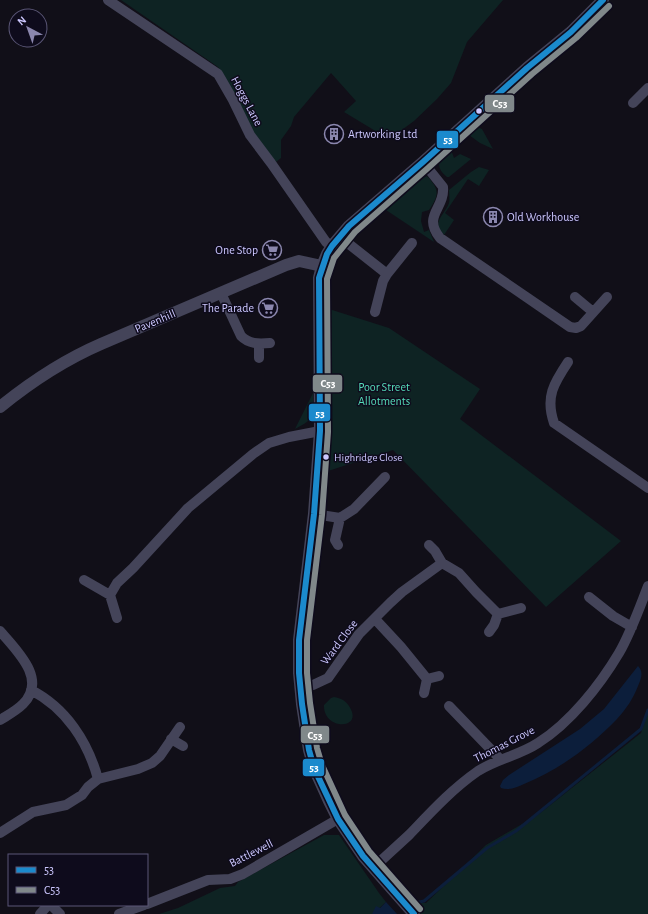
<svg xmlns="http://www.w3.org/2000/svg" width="648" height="914" font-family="'Alegreya Sans',sans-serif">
  <rect width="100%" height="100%" fill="#110f18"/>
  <path fill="#0e2323" d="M121,0h382l-36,42 -16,41 -14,16 -23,22 -15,11 -12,6 -43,-26 12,-11 -25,-28 -37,44 -3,9 -10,14v18l-5,4 -18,-20 -26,-53 -14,-22z
    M477,127l5,2 11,20 -13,-6 -11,-8z
    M451,150l3,8 6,-4 11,5 -22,18h-2c-14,-11 -7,-19 4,-27z
    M479,167l10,3 -10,16 -11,-7 -23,34 9,7 -10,15c-14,-13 1,-20 5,-32 1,-4 0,-9 0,-13l22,-18z
    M427,176c13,14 12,19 2,34l-7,2 -1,9 3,11 5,-2 5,12 -51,-34 30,-25z
    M329,309l60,19 91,61 -20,30 161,122 -75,66 -153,-157 -68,22z
    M313,393c0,21 3,26 -18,36z
    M334,697c7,1 12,4 15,9 16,24 -26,25 -25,-1l7,-7z
    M648,710v204h-227l-9,-11h14l60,-58 53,-31 102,-81z
    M324,835h15l40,58 7,9 -13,12h-214l19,-6 42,-20 15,-2 3,-4z"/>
  <path fill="#0c1e3b" d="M638,666c6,6 3,13 0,20 -5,13 -12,23 -21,33 -26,27 -58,51 -93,65 -7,3 -15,7 -23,4l-1,-2 3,-6 6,-5 71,-46 24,-20z
    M386,902l11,12h-25l4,-8 4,2z"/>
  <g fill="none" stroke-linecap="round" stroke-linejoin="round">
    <path stroke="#0c1e3b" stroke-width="3" d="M410,904l14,-3 63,-53 29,-17 125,-102 7,-19"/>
    <path stroke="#444459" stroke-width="10" d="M108,0l110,74 15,26 17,35 21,28 55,79 6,4
      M633,103l15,-15
      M423,162l20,25c2,22 -21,28 -3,51l130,89 6,1 5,-2 26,-29
      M340,237l47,37 25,-31
      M221,293l20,43c8,8 17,8 29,7
      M575,297l18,15
      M375,312l8,-31 4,-7
      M259,358v-14
      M568,362c-14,21 -23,35 -14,61l94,65
      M314,514l26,4 14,-9 31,-32
      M338,545l-3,-5 5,-22
      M429,545l6,6 7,12
      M84,580l26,15 7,-12 16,-15 55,-60 65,-54 16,-11 20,-6 31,-6
      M110,595l7,23
      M589,597l24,19 19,11
      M375,619l26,28 26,32
      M0,631c16,19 48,48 23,73 -7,7 -15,11 -23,16
      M489,632l5,-7 4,-11 23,-6
      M300,687l13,-2 15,-7 31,-44 31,-31 12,-11 40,-29 17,10 17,19 22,22
      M424,693l3,-14 12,-3
      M449,706l51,53
      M171,739l12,7
      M98,779l40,-10 14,-6 8,-7 20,-29
      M0,833l33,-21 33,-7 16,-10 6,-8 10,-8c-10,-37 -32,-71 -67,-89
      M373,868c12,-11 24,-22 36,-33 22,-23 43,-46 69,-64 19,-12 42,-16 60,-28 32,-20 62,-58 81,-90 12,-21 20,-44 29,-67
      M147,904l61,-24 22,-1 13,-5 95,-55
      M51,905l9,9
      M40,914l8,-9
      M119,914l25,-9"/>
    <path stroke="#444459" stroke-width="12" d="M0,407c32,-26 64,-47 101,-63l185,-79 13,-4 23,5
      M414,914l-51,-58 -25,-37 -9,-18 -15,-33 -5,-18 -7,-46 -3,-31v-33l15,-126 6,-83 -1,-153 3,-12 5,-12 5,-8 17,-20 74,-64 104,-94 44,-36 32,-32"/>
    <g stroke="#0e0b1c" stroke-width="9">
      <path id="bus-1" d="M414,914l-51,-58 -25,-37 -24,-51 -5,-18 -7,-46 -3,-31v-33l15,-126 6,-83 -1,-153 8,-24 5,-8 17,-20 74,-64 104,-94 44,-36 32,-32"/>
    </g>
    <g stroke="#0e0b1c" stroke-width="9">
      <path id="bus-2" d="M420,909l-51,-58 -24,-36 -23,-50 -5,-17 -7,-45 -3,-30v-33l15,-125 6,-83 -1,-153 7,-21 21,-26 73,-64 104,-94 44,-36 33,-32"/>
    </g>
    <use href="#bus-1" stroke="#1b8acd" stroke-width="6"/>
    <use href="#bus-2" stroke="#80888a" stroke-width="6"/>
  </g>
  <defs>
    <g id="building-ring" transform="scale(1)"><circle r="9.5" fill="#0e0b1c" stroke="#8b87ae" stroke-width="1.5"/><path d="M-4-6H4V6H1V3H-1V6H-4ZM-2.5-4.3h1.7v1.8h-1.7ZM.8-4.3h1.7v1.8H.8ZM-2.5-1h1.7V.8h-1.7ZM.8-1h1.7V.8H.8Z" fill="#8b87ae"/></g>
    <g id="supermarket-ring" transform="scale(1)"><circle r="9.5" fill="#0e0b1c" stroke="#8b87ae" stroke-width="1.5"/><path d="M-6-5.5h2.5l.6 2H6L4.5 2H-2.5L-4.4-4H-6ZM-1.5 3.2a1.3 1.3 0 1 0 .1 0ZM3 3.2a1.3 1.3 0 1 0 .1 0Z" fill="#8b87ae"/></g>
  </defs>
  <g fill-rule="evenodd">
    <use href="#building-ring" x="334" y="134"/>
    <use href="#building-ring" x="493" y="217"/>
    <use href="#supermarket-ring" x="272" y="250"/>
    <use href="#supermarket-ring" x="268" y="308"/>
  </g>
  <g fill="#ccc7fe" stroke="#0e0b1c" stroke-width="1.5">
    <circle cx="479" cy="111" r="3.5"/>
    <circle cx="326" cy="457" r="3.5"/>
  </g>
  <g text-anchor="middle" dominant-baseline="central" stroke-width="3" stroke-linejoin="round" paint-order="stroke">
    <g font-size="11" fill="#ccc7fe" stroke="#0e0b1c" text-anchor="start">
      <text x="334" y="457">Highridge Close</text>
    </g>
    <g font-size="12" fill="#ccc7fe" stroke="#0e0b1c">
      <text transform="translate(247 101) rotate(62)">Hoggs Lane</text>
      <text transform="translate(155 321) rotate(-23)">Pavenhill</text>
      <text transform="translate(339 642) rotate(-53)">Ward Close</text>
      <text transform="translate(504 744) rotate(-27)">Thomas Grove</text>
      <text transform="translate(251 853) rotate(-27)">Battlewell</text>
    </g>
    <g font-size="12" fill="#ccc7fe" stroke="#0e0b1c" text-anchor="start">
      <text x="348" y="134">Artworking Ltd</text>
      <text x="507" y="217">Old Workhouse</text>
      <text x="258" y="250" text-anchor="end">One Stop</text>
      <text x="254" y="308" text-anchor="end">The Parade</text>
    </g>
    <g font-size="12" fill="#55dcb9" stroke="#0e0b1c">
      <text x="384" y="387">Poor Street<tspan x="384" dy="14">Allotments</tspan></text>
    </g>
  </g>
  <g stroke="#0e0b1c" stroke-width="1.5">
    <rect x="484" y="94" width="31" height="19" rx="4" fill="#80888a"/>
    <rect x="436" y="130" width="23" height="19" rx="4" fill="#1b8acd"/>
    <rect x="312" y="374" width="31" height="19" rx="4" fill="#80888a"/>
    <rect x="308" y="403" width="23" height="19" rx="4" fill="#1b8acd"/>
    <rect x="300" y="725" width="30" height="19" rx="4" fill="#80888a"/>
    <rect x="302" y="758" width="23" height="19" rx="4" fill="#1b8acd"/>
  </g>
  <g font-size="11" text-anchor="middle" font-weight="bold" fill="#fff">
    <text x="500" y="107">C53</text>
    <text x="448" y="143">53</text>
    <text x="328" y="387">C53</text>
    <text x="320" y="417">53</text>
    <text x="315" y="739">C53</text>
    <text x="314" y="771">53</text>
  </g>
  <rect x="8" y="854" width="140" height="52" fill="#0e0b1c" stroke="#5a5676"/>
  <rect x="16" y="867" width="20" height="6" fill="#1b8acd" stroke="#5a5676"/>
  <text x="44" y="874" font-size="12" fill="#ccc7fe">53</text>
  <rect x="16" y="887" width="20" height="6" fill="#80888a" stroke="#5a5676"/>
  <text x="44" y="894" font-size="12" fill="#ccc7fe">C53</text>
  <g transform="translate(28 28) rotate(319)"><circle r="19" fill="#0e0b1c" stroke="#5a5676"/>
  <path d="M0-3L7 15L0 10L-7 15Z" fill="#8b87ae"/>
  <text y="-6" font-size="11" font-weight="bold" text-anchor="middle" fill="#ccc7fe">N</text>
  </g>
</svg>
